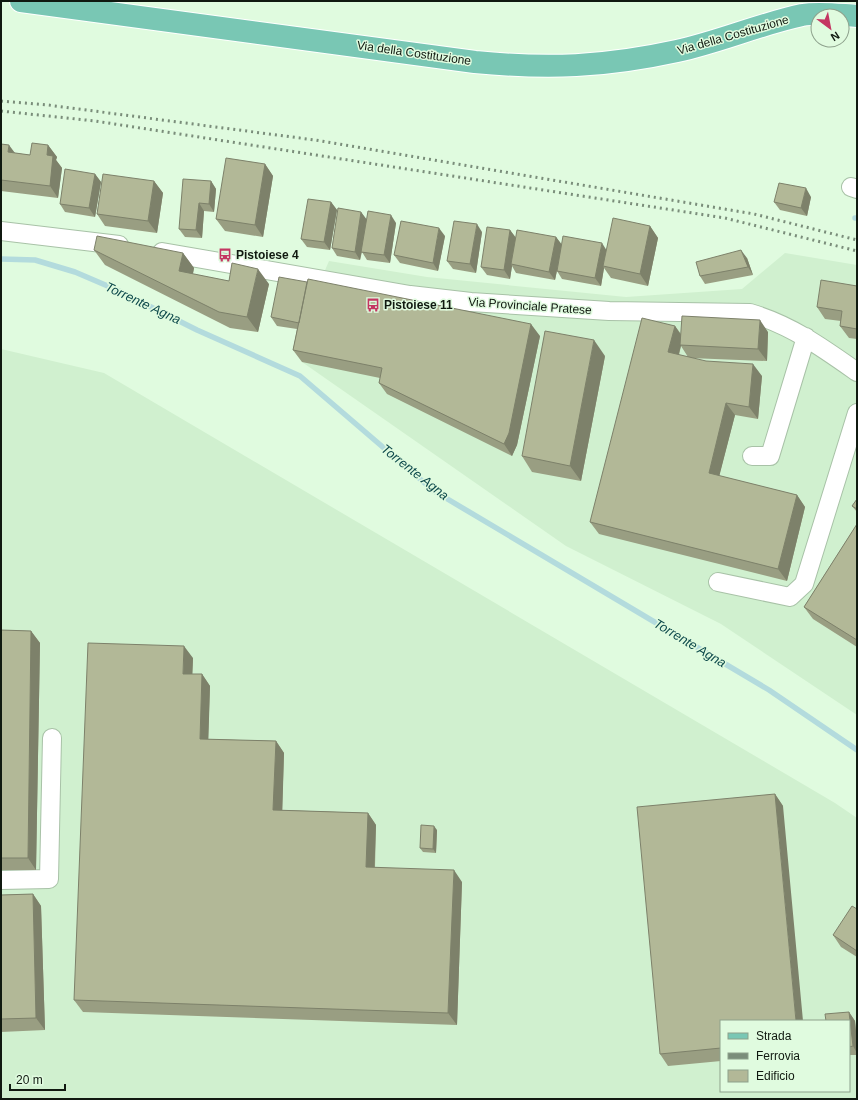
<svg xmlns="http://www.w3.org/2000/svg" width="858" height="1100" font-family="Arial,sans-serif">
  <rect width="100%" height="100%" fill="#e0fbdf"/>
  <path fill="#d0f0cf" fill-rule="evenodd" d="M785,253l72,12v450l-136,-91 -155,-78 -264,-184 14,-71 13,-30 98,16 199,20 116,-8z
    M1,349l103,24 731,430 22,15v281h-856zM721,1021h128v70h-128z"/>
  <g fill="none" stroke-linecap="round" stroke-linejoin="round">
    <path stroke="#b3dbdd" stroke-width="5.5" d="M855,218h2
      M1,259l34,1 40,12 42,18 80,40 103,46 134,115 335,199 88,60"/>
    <g stroke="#a8c2a7" stroke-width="20">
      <path id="minor" d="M851,187l6,2
        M1,231l118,14
        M162,252l248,43 61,7 138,9 141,2c41,12 73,35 107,59
        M752,456h18l36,-119
        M718,582l72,15 14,-13 53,-171
        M1,880l48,-1 3,-141"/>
    </g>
    <g stroke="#fff" stroke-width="24">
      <path id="major" d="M21,1l454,61c73,7 129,5 202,-11 42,-9 83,-27 125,-36 18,-3 38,0 55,1"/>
    </g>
    <use href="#minor" stroke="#fff" stroke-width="18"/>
    <use href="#major" stroke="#79c7b4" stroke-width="22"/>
    <path stroke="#7a8d7a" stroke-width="3" stroke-dasharray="2 4" stroke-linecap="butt" d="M1,101l47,4 267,35 439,74 103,26
      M1,111l94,10 630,97 132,33"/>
  </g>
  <path fill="#999e82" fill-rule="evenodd" d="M1,144l14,9 15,2 18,-10 9,12 -1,3 6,8 -4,30 -57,-7z
    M265,164l8,12 -10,61 -38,-6 -9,-12z
    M95,174l6,8 -6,35 -30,-5 -5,-8z
    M154,181l9,12 -6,40 -52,-7 -8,-12z
    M211,181l5,8 -2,23 -10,-1 -2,27 -17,-1 -6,-8z
    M811,197l-4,19 -27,-6 -6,-8z
    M331,202l6,8 -7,40 -23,-3 -6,-8z
    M361,212l5,7 30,4 -6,40 -23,-3 -5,-8 -2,8 -23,-4 -5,-8z
    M650,226l8,12 -10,48 -37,-8 -7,-10 -3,18 -39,-7 -5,-8 -2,9 -39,-7 -4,-7 -2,13 -23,-4 -6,-8 29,-37 6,8 40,-1 6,8 44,5z
    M482,232l-6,41 -23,-4 -6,-8z
    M445,236l-7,35 -38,-8 -6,-8z
    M94,250l89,3 11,15 -1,6 36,7 40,3 -11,48 -28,-4 -125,-63z
    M747,258l6,17 -48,9 -5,-8z
    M857,286v53l-8,-1 -9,-12 1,-5 -16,-2 -8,-12z
    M271,317l269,19 -23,109 -5,11 -125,-62 -8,-11 1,-5 -78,-16 -9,-12 4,-21 -20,-3z
    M675,326l6,8 87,-2 -1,29 -77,-3 72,18 -4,43 -23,-4 -16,61 78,19 8,12 -18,74 -188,-47 -9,-12zM681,346l7,11 -9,-2z
    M605,356l-24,125 -49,-9 -10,-16z
    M857,499v13l-5,-6z
    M857,524v123l-44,-28 -9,-12z
    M1,630l30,1 9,12 -4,227h-35z
    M193,658l-1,16h10l8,12 -2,53 68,2 8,12 -2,57 86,3 8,12 -1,42 87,15 -5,143 -374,-13 -9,-12z
    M775,794l8,12 -62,215v40l-53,5 -8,-12z
    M437,830l-1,23 -13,-1 -3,-4z
    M33,894l8,12 4,124 -44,2v-137z
    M857,909v48l-16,-10 -8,-12z
    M849,1012l6,9 2,20v14h-8z"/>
  <path fill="#7d816a" d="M9,145l9,12 -10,-5z
    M48,145l9,12 -1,3 6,8 -4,30 -8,-12 -3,-31z
    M265,164l8,12 -10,61 -8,-12z
    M95,174l6,8 -6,35 -6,-9z
    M154,181l9,12 -6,40 -9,-12z
    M211,181l5,8 -2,23 -5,-8z
    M806,188l5,9 -4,19 -6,-8z
    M331,202l6,8 -7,40 -6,-8z
    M199,203l5,8 -2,27 -6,-8z
    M361,212l6,8 -7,40 -5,-8z
    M391,215l5,8 -6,40 -6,-8z
    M477,224l5,8 -6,41 -6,-9z
    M650,226l8,12 -10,48 -8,-12z
    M439,228l6,8 -7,35 -5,-8z
    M510,230l6,8 -5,26 1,2 -2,13 -6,-9z
    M556,237l6,8 -7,35 -6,-8z
    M602,243l5,8 -4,15 1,2 -3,18 -6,-8z
    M741,250l6,8 6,17 -5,-8z
    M183,253l11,15 -4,19 -11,-16z
    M258,269l11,15 -11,48 -11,-15z
    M760,320l8,12 -1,29 -9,-12z
    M531,324l9,12 -23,109 -5,11 -8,-12z
    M675,326l8,12 -7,26 -8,-12z
    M594,340l11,16 -24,125 -11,-15z
    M753,364l9,12 -4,43 -9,-12z
    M726,403l9,12 -18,70 -8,-12z
    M797,495l8,12 -18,74 -9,-12z
    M31,631l9,12 -4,227 -8,-12z
    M184,646l9,12 -1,28 -9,-12z
    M202,674l8,12 -2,65 -8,-12z
    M276,741l8,12 -2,69 -9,-12z
    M775,794l8,12 20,215h-7z
    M368,813l8,12 -2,54 -8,-12z
    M434,826l3,4 -1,23 -3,-4z
    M454,870l8,12 -5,143 -9,-12z
    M33,894l8,12 4,124 -9,-12z
    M849,1012l6,9 2,20v12l-4,-7z"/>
  <path fill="#b2b897" stroke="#7d816a" d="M32,143l16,2 -1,10 6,1 -3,30 -49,-6v-36l8,1 -1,7 22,3z
    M226,158l39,6 -10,61 -39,-6z
    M65,169l30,5 -6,34 -29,-4z
    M103,174l51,7 -6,40 -51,-7z
    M183,179l28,2 -2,23 -10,-1 -3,27 -17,-1z
    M779,183l27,5 -5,20 -27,-6z
    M308,199l23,3 -7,40 -23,-3z
    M338,208l23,4 -6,40 -23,-4z
    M368,211l23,4 -7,40 -23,-3z
    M613,218l37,8 -10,48 -37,-8z
    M401,221l38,7 -6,35 -39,-8z
    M454,221l23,3 -7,40 -23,-3z
    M487,227l23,3 -6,40 -23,-3z
    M517,230l39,7 -7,35 -38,-8z
    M97,236l86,17 -4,18 50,10 3,-18 26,6 -11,48 -28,-5 -125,-62z
    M563,236l39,7 -7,35 -38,-7z
    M741,250l7,17 -48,9 -4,-14z
    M279,277l28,5 -8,41 -28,-6z
    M308,279l223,45 -22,109 -5,11 -125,-61 3,-15 -89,-18z
    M821,280l36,6v43l-17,-3 2,-15 -25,-4z
    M682,316l78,4 -2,29 -78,-4z
    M642,318l33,8 -7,26 38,9 47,3 -4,43 -23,-4 -17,70 88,22 -19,74 -188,-47z
    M545,331l49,9 -24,126 -48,-10z
    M857,499v10l-5,-3z
    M857,524v116l-53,-33z
    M1,630l30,1 -3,227h-27z
    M88,643l96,3 -1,28h19l-2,65 76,2 -3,69 95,3 -2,54 88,3 -6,143 -374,-13z
    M775,794l21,227h-75v27l-61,6 -23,-247z
    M421,825l13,1 -1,23 -13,-1z
    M33,894l3,124 -35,1v-124z
    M852,906l5,3v42l-24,-16z
    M849,1012l4,34 -4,1v-26h-23l-1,-7z"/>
  <defs>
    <g id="bus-bare" transform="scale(1.08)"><path d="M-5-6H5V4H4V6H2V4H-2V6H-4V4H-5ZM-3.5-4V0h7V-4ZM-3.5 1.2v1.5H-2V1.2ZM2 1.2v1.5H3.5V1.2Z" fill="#c43662" stroke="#e0fbdf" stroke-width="2.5" paint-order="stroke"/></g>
  </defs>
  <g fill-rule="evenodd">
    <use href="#bus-bare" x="225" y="255"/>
    <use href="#bus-bare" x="373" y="305"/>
  </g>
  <g text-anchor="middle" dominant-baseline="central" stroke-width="3" stroke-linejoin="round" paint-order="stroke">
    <g font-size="12" fill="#101910" stroke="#e0fbdf">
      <text transform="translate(733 35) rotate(-16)">Via della Costituzione</text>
      <text transform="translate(414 53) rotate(8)">Via della Costituzione</text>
      <text transform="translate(530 306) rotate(4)">Via Provinciale Pratese</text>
    </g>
    <g font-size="12" font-weight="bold" fill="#101910" stroke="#e0fbdf" text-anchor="start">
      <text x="236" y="255">Pistoiese 4</text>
      <text x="384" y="305">Pistoiese 11</text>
    </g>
    <g font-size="13" font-style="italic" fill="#0d494b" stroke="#e0fbdf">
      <text transform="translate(143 303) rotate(25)">Torrente Agna</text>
      <text transform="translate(415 472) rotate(38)">Torrente Agna</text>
      <text transform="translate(690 643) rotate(31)">Torrente Agna</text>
    </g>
  </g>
  <rect width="858" height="1100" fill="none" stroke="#101910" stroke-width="4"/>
  <rect x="720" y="1020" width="130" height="72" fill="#e0fbdf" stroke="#8da18c"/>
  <rect x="728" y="1033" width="20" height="6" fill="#79c7b4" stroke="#8da18c"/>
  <text x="756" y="1040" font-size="12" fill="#101910">Strada</text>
  <rect x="728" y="1053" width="20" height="6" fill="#7a8d7a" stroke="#8da18c"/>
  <text x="756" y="1060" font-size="12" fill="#101910">Ferrovia</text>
  <rect x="728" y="1070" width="20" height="12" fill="#b2b897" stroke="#8da18c"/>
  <text x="756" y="1080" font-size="12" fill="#101910">Edificio</text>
  <g transform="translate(830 28) rotate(148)"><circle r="19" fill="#e0fbdf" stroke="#8da18c"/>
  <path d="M0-3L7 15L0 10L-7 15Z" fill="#c43662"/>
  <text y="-6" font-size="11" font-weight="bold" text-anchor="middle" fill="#101910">N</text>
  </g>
  <path d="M10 1084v6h55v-6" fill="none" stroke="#101910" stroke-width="2"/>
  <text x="16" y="1084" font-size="12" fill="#101910" stroke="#e0fbdf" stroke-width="3" paint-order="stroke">20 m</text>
</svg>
